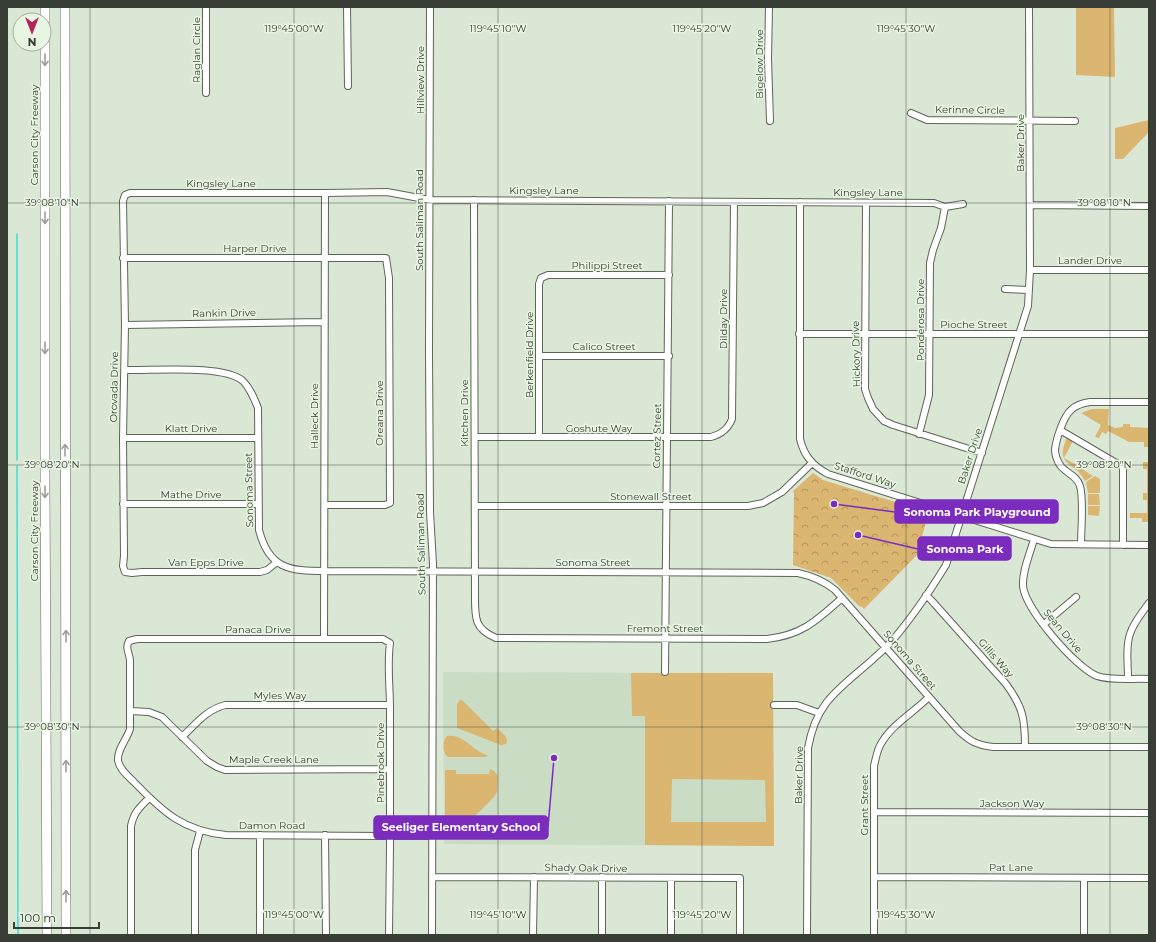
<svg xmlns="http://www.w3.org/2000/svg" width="1156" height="942" font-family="Montserrat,sans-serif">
  <defs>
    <pattern id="park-crowns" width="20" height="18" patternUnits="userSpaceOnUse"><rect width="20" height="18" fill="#dbb670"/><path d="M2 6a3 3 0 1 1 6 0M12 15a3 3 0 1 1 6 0" fill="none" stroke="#b3955d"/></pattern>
  </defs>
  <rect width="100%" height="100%" fill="#dbe7d5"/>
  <path fill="#cbdcc4" d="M443,672l330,1 1,173 -330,-2z"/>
  <path fill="#dbb670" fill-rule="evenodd" d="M1076,7h38l1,70 -39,-2z
    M1149,120v12l-26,27h-8v-31z
    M1092,409h17l-1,16 7,3 8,-1v-3h7v3l19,1v22v-3h-5v-5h-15l-21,-11 -2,3 -4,-2 -3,6 -4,-1 6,-12 -20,-12z
    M1067,437l6,4 -9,17 20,11 1,2 8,5 -8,5c-10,-21 -31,-13 -18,-44z
    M1143,462h6v60h-7v-4h-12v-5h17v-13h-4v-7h4v-24h-4z
    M1095,476l5,3v14h-12l-2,-11z
    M1088,494h11l1,11h-12z
    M1088,506h12l-1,10 -11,-1z
    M631,673h142l1,173 -129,-1v-129h-13zM672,779l93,1 1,42h-95z
    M461,699l32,32 4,-3c5,5 13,10 9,16l-5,1 -44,-17v-24z
    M447,736c17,-3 26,16 41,19l-2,2h-38c-6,-4 -6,-16 -1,-21z
    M490,769l4,2 4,5 -1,16 -3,5 -27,27 -6,3h-16v-57h11v4h33z"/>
  <path fill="url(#park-crowns)" d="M813,473l10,7 102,31v3l3,1 -11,40 -53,54 -3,-3 -1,1 -29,-29 -38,-13 1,-72 -1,-2z"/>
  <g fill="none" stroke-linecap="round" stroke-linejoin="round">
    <path stroke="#41dbd1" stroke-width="1.5" d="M17,234v226
      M17,466l1,469"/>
    <g stroke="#5c6657" stroke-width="8">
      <path id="minor" d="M206,7v86
        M347,7l1,79
        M430,7l-1,345 1,160 3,52 -1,371
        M769,7l-1,52 2,62
        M911,113l16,7 148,1
        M474,200l1,396c0,21 -1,33 21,42l271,1c35,-4 49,-18 75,-41
        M800,202v237c4,17 13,27 28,35l223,70 98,1
        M866,203l-1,186 3,9 5,11 11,12 9,4 89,28
        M1030,205l119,1
        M123,258h263l3,20 1,225 -5,2h-60
        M1030,270h119
        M1005,289l24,1
        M125,325l199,-3
        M799,334h350
        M539,356h130
        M125,370c26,1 99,-6 118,11 7,7 11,17 15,27l1,122c10,39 30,41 66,41l473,2c14,3 26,8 37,17l124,141c12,11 18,14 34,16h156
        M1060,430l63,37v78
        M919,434l10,-39 1,-132 3,-13 8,-22 4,-21
        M475,437h236c11,-3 17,-8 21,-18l2,-217
        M539,437v-153l2,-6 7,-3h121
        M123,438h135
        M123,504h135
        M475,506h273l15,-3 19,-11 30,-29
        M1034,539c-4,15 -12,32 -11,47 2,23 53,82 74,90 14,5 37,2 52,3
        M1081,545c0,-15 3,-45 -1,-59 -3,-11 -15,-13 -20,-21 -3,-4 -5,-11 -5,-15 1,-10 8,-33 16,-40 5,-5 12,-7 19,-8h59
        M277,562l-10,8 -7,2h-118l-10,1 -7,-1 -2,-6 1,-10 -1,-118 2,-113 -2,-124 2,-6 5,-2h195l62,-1 43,8 504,3 11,4 18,-3
        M926,595l6,6 74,83c17,23 19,35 19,63
        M1044,624l32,-27
        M324,639l1,-446
        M665,672c0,-157 4,-314 4,-471
        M1128,678c0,-15 -3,-35 4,-49 4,-9 11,-18 17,-26
        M774,705h23l22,8
        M131,711l18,1 13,5 45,44 10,6 8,3 165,-1
        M182,737c14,-13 24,-27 43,-32h165
        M874,812l275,1
        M260,835v100
        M325,835l1,100
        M432,877l308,1v57
        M602,877v58
        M874,877l275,1
        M671,878v57
        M1084,878v57
        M131,935v-109c3,-14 8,-18 18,-28
        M195,935v-85l5,-19
        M389,935l1,-90v-17c0,-40 0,-80 0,-120 0,-21 -3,-43 0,-65l-7,-4h-246l-8,2c-4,7 0,11 1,19v69c-3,10 -13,21 -12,31 1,9 10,16 16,22 29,30 49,49 92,53l158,1c16,0 32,0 49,0
        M533,935l1,-58
        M807,935l1,-187c8,-46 30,-58 63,-87 6,-6 14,-12 20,-19 20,-23 39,-51 55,-77l82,-259 2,-36 -1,-263
        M874,935v-169c2,-8 3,-17 8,-24 11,-18 32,-30 47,-45"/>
    </g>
    <g stroke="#5c6657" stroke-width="10">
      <path id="highway" d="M45,7v472l2,456
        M65,7l1,928"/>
    </g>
    <use href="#minor" stroke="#fff" stroke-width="6"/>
    <use href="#highway" stroke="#fff" stroke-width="9"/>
  </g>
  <defs><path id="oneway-shaft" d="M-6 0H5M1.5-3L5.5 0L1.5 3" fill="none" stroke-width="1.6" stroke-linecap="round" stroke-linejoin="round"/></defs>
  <g stroke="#9c9e9a">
    <use href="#oneway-shaft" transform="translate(45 60) rotate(90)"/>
    <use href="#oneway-shaft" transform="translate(45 218) rotate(90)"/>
    <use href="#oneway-shaft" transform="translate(45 348) rotate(90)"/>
    <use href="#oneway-shaft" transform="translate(65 450) rotate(-90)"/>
    <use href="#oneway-shaft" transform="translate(45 492) rotate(90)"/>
    <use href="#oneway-shaft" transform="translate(66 636) rotate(-90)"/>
    <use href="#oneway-shaft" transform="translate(66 766) rotate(-90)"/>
    <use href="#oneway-shaft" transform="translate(66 896) rotate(-90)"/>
  </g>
  <path fill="none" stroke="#383d36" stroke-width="1" stroke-opacity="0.45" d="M90,7v928M294,7v928M498,7v928M702,7v928M906,7v928M1110,7v928M7,203h1142M7,465h1142M7,727h1142"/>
  <g text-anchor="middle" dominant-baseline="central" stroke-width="3" stroke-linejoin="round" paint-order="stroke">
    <g font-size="10" fill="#383d36" stroke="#e8f5e2">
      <text transform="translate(196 50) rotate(-90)">Raglan Circle</text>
      <text transform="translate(759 64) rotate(-90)">Bigelow Drive</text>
      <text transform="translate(420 80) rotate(-90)">Hillview Drive</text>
      <text transform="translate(970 110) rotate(1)">Kerinne Circle</text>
      <text transform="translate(34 135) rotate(-90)">Carson City Freeway</text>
      <text transform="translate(1020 143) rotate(-90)">Baker Drive</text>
      <text x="221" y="183">Kingsley Lane</text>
      <text x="544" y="190">Kingsley Lane</text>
      <text x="868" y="192">Kingsley Lane</text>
      <text transform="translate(419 220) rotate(-90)">South Saliman Road</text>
      <text x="255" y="248">Harper Drive</text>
      <text x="1090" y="260">Lander Drive</text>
      <text x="607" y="265">Philippi Street</text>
      <text transform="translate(224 313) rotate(-1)">Rankin Drive</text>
      <text transform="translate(723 319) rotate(-90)">Dilday Drive</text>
      <text transform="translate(920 320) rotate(-90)">Ponderosa Drive</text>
      <text x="974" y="324">Pioche Street</text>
      <text x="604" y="346">Calico Street</text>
      <text transform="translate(856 354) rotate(-91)">Hickory Drive</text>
      <text transform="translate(529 355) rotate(-90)">Berkenfield Drive</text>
      <text transform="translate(114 387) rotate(-89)">Orovada Drive</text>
      <text transform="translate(379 413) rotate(-90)">Oreana Drive</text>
      <text transform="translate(464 413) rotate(-90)">Kitchen Drive</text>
      <text transform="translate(314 416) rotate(-90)">Halleck Drive</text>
      <text x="191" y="428">Klatt Drive</text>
      <text x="599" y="428">Goshute Way</text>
      <text transform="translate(657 436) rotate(-89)">Cortez Street</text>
      <text transform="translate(970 456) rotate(-72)">Baker Drive</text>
      <text transform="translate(865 475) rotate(18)">Stafford Way</text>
      <text transform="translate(249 490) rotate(-91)">Sonoma Street</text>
      <text x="191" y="494">Mathe Drive</text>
      <text x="651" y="496">Stonewall Street</text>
      <text transform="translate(34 531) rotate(-90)">Carson City Freeway</text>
      <text transform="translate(421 544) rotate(-91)">South Saliman Road</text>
      <text x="206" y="562">Van Epps Drive</text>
      <text x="593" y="562">Sonoma Street</text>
      <text x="665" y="628">Fremont Street</text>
      <text x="258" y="629">Panaca Drive</text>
      <text transform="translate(1063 631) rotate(50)">Sean Drive</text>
      <text transform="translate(996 658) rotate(49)">Gillis Way</text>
      <text transform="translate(910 660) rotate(49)">Sonoma Street</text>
      <text x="280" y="695">Myles Way</text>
      <text x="274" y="759">Maple Creek Lane</text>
      <text transform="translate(380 763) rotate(-90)">Pinebrook Drive</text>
      <text transform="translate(799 775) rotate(-89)">Baker Drive</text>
      <text x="1012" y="803">Jackson Way</text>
      <text transform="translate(864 805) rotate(-90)">Grant Street</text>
      <text x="272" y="825">Damon Road</text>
      <text x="1011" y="867">Pat Lane</text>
      <text transform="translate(586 868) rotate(1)">Shady Oak Drive</text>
    </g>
  </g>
  <g font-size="10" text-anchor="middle" fill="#383d36" stroke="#e8f5e2" stroke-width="3" stroke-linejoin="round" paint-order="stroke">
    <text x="294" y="32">119°45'00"W</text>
    <text x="498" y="32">119°45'10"W</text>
    <text x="702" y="32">119°45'20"W</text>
    <text x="906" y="32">119°45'30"W</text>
    <text x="1104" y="206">39°08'10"N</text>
    <text x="52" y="206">39°08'10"N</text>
    <text x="1104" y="468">39°08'20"N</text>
    <text x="52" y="468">39°08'20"N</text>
    <text x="1104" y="730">39°08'30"N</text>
    <text x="52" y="730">39°08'30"N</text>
    <text x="294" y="918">119°45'00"W</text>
    <text x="498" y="918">119°45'10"W</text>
    <text x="702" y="918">119°45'20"W</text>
    <text x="906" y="918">119°45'30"W</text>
  </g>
  <path fill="none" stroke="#7b2cbf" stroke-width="1.5" d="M834 504L895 512M858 535L918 549M554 758L548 827"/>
  <g fill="#7b2cbf" stroke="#e8f5e2" stroke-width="1.5">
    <circle cx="834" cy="504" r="4"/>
    <circle cx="858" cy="535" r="4"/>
    <circle cx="554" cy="758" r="4"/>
  </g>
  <g fill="#7b2cbf" stroke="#7b2cbf" stroke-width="1.5">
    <rect x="895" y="500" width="163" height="23" rx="4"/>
    <rect x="918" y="537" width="93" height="23" rx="4"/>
    <rect x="374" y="816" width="174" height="23" rx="4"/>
  </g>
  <g font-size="11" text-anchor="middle" font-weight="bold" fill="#fff">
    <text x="977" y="516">Sonoma Park Playground</text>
    <text x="965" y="553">Sonoma Park</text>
    <text x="461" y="831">Seeliger Elementary School</text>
  </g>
  <rect width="1156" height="942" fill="none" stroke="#383d36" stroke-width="16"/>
  <g transform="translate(32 32) rotate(180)"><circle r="19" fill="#e8f5e2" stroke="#a2ab9d"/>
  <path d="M0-3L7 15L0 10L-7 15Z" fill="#b4265b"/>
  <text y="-6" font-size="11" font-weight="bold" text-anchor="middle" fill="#383d36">N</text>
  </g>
  <path d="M14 922v6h85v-6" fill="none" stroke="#383d36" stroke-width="2"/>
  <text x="20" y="922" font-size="12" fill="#383d36" stroke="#e8f5e2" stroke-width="3" paint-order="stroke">100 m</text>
</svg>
